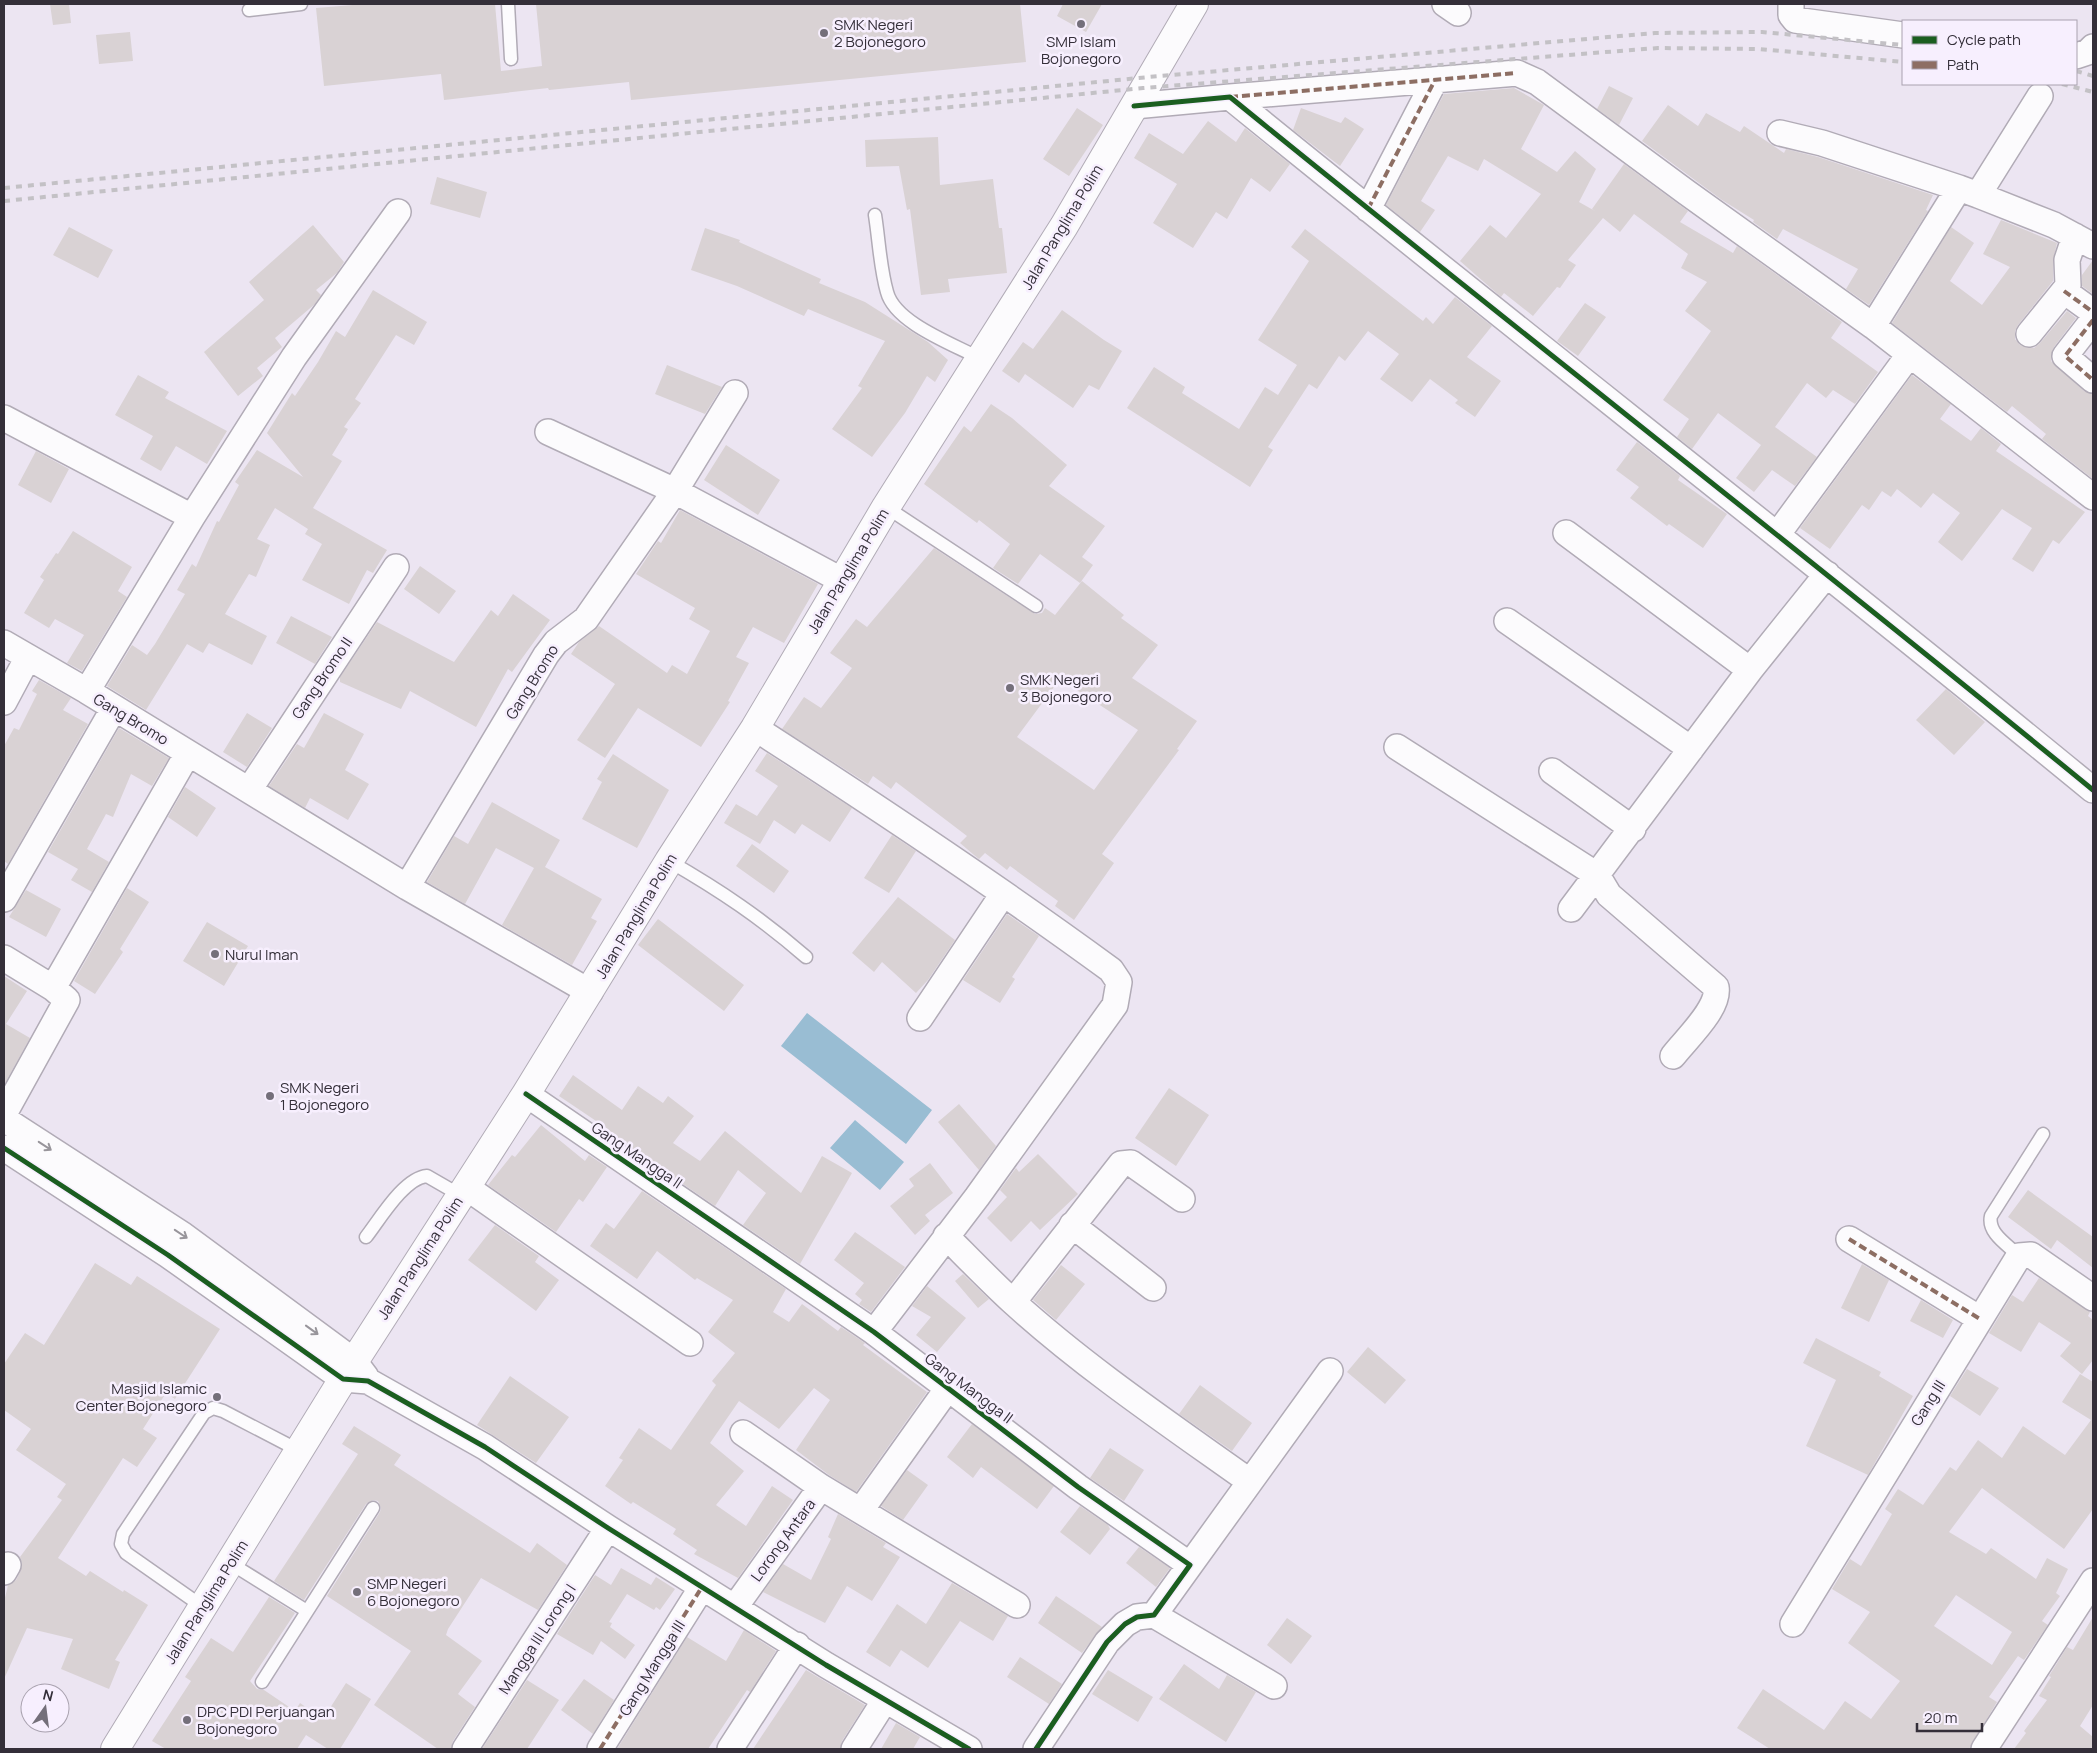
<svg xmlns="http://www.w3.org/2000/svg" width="2097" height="1753" font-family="Manrope,sans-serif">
  <rect width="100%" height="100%" fill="#ece5f2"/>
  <path fill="#99bdd3" d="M807,1013l125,97 -26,34 -125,-98z
    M855,1120l49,42 -24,28 -50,-42z"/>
  <path fill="#d9d2d4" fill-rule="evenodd" d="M50,4h19l2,19 -18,2z
    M365,4h130l6,67 41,-5 -6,-62h484l6,58 -395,38 -2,-18 -80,8 -1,-2 -104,12 -3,-26 -117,12 -8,-78z
    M1063,4h39l-16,28 -29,-16z
    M130,32l3,29 -34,3 -3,-29z
    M1609,86l24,12 -14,27 -22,-16z
    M1514,88l30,17 -23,44 36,23 18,-21 21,18 -17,33 16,9 -3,-2 32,-45 64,47 -8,11 53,31 4,-7 105,76 -11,16 47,34 -23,32 -22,-14 -7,8 -19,-15 -32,44 42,30 -22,29 -23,-16 -18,22 -18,-14 25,-33 -43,-32 -26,36 -15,-12 12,-18 -26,-19 48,-69 -26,-20 22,-29 -26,-14 7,-14 -54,-40 -14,18 -17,-14 -35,42 8,5 -16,23 -3,-1 -24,29 -29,-23 -3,4 -41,-36 30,-36 16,13 35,-44 -57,-35 -6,12 -30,-15 -27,45 14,9 -15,22 -34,-27 58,-111z
    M1668,105l30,21 8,-13 34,19 4,-6 40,27 2,-4 32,8 115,38 -7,15 2,1 -59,94 -23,-16 12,-20 -75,-40 -6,10 -24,-17 1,-2 -32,-20 -80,-59z
    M1077,108l26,17 -34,51 -26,-17z
    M1301,108l40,15 4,-6 19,12 -24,37 -47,-36z
    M1208,121l28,21 9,-14 45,36 -20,28 -19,-14 -24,41 -11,-7 -23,36 -40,-25 24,-39 -43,-26 15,-25 34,21z
    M938,137l2,48 53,-6 6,49h3l5,45 -59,6 2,13 -29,3 -11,-86 -3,1 -8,-44 -33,1 -1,-27z
    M437,177l50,15 -7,26 -50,-14z
    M2001,220l56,23 -4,17v21l-35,44 -3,6v8l5,6 14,3 6,-5 27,-32 9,7 -22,29 -3,14 33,30 9,3v85l-51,-40 4,-5 -34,-28 -5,6 -115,-89 59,-96 23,16 -24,38 32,24 28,-38 -27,-13z
    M313,225l31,37 -7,11 -21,17 5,5 -6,9 -40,34 7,9 -25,21 6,8 -25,20 -34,-44 60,-52 -15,-18z
    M69,227l44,23 -15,28 -45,-23z
    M705,228l35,12 -1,2 82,37 -2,4 46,19 63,40 20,18 -13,22 -8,-6 -22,37 -33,44 -40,-28 30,-41 -4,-2 27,-45 -77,-32 -4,7 -67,-30 -46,-16z
    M1305,229l118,92 3,-4 7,7 22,-27 37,29 -25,31 34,24 -26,36 -20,-14 3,-3 -28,-21 -18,23 -32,-23 19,-25 -31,-23 -23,30 -6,-5 -22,33 -8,-5 -41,63 5,3 -23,37 -123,-79 27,-41 31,20 -3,6 57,36 26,-42 13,8 19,-30 -39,-25 51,-79 -18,-14z
    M2093,260v34l-11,-8v-11z
    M373,290l54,32 -13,23 -18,-10 -41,64 6,4 -17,24 4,2 -16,26 10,6 -29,47 74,42 -14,23 -6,-3 -18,34 -47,-24 20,-36 -17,-10 3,-5 -33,-21 -18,31 13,6 -14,32 -7,-3 -24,40 42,22 -15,29 -43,-22 -6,10 -16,-9 -41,66 -39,-24 25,-41 15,10 8,-11 30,-50 -8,-4 15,-26 4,3 21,-46 2,1 20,-37 -4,-3 22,-32 46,27 -36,-44 25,-40 3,3 23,-34 18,-31 9,6z
    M1585,303l21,14 -28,39 -21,-15z
    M1062,310l42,30 18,11 -23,39 -10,-5 -16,23 -48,-34 -6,9 -17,-12 21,-29 10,7z
    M667,365l55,22 -17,27 -50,-20z
    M138,375l31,17 -4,6 62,33 -20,33 -31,-18 -15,25 -21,-12 13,-23 -38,-21z
    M1912,375l39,29 -11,15 31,22 10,-13 20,16 -5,7 89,61 -26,32 -6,-4 -20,32 -21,-13 20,-31 -30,-19 -40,52 -24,-19 22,-29 -27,-20 -12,15 -24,-19 -6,8 -9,-6 -13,19 -7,-5 -32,44 -30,-21z
    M991,404l21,14 55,47 -18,21 56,40 -23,31 11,8 -13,18 -40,-29 -22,30 -25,-16 17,-24 -31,-24 -2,3 -53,-39 40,-58 7,6z
    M1637,442l43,34 -2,4 49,34 -24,34 -34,-24 -2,2 -37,-28 9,-11 -23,-17z
    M726,445l54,35 -22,35 -54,-35z
    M36,451l33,18 -18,34 -33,-18z
    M680,510l138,74 -34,59 -31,-16 -17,30 13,6 -21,38 2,1 -29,45 -63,-39 -33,50 -28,-18 38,-56 -44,-30 8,-12 20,-16 68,47 5,-8 15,9 23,-43 -21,-12 6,-11 -59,-34 22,-33 3,2z
    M73,531l59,36 -14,24 9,6 -45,74 -15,-8 17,-28 -29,-16 -6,9 -25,-15 20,-33 -4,-3 16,-24 2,1z
    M934,548l101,66 7,-1 3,-5 10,7 27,-34 42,34 -3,3 37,27 -26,33 65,43 -20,28 2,1 -77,104 12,9 -40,57 -19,-14 3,-5 -48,-35 -3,4 -22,-17 -6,6 -5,-4 -14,-12 7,-7 -71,-54 -5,7 -18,-13 -5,8 -86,-55 22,-32 17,11 31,-40 -22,-15 26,-34 11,8zM1060,679l78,51 -44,60 -77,-53z
    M420,566l36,25 -17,23 -35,-25z
    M513,594l37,26 -38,52 -4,-3 -32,58 -66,-36 -9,18 -61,-27v-5l37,-55 77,40 37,-52 7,6z
    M291,616l41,21 -17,27 -39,-21z
    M39,680l32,18 -8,12 25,14 -80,140 -4,-3v-115l10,-18 5,2 18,-36 -5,-3z
    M1946,689l39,33 -31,33 -38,-35z
    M247,713l25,15 -25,39 -24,-15z
    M324,713l40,21 -19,36 24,14 -21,36 -38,-22 -5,10 -36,-22 28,-42 7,4z
    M119,728l50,30 -17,28 -21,-12 -18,43 -7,-3 -19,35 22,13 -17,30 -21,-12 7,-11 -30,-17z
    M767,753l85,55 -22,34 -28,-18 -7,10 -21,-14 -14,24 -36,-21 12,-19 21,12 21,-30 -23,-15z
    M613,754l56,36 -32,58 -55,-29 20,-37 -5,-3z
    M185,787l31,21 -19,29 -29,-20z
    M492,802l68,38 -15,27 57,32 -11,19 6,3 -25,44 -70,-40 32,-57 -38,-20 -31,56 -38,-22 27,-46 14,8z
    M892,835l24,16 -27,42 -25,-15z
    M752,844l37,27 -15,22 -38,-27z
    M127,888l22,14 -29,47 3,3 -28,42 -21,-13z
    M26,890l35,19 -15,28 -37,-20z
    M898,897l57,43 -27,40 -12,13 -34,-31 -8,10 -22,-19z
    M1007,914l32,22 -27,41 3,2 -15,24 -37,-23z
    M658,919l86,66 -20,26 -86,-66z
    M207,922l41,24 -24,40 -41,-25z
    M4,976l23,15 -21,33 24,14 -26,47z
    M573,1075l49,35 16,-24 25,17 5,-7 26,20 -21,27 27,18 25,-30 76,62 21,-37 30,17 -52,91 -57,-39 23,-32 -28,-23 -23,36 -109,-75 2,-2 -49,-33z
    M1169,1088l40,27 -33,51 -41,-28z
    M959,1104l37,42 -17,24 -41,-48z
    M541,1125l44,36 4,-6 18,12 -24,35 -4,-3 -23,33 -68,-47 24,-30 3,2z
    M1038,1154l40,40 -38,36 -9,-9 -20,21 -24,-24 20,-21 -7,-7 16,-22 3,4z
    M930,1163l23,30 -28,22 5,6 -15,14 -25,-29 24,-20 -5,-7z
    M2028,1190l65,47v31l-36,-28 -6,9 -43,-32z
    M642,1191l144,98 -13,23 16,10 13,-18 36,27 3,-4 24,16 -2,2 64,47 -71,100 -27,-17 -33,-25 34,-50 -16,-12 -35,41 -40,-28 -29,42 34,28 -28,34 30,21 26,-40 21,14 -55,78 -44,-24 3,-4 -24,-16 3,-5 -43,-27 -2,2 -26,-18 18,-26 -4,-2 20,-30 32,22 45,-65 -4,-4 23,-28 -27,-21 25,-32 -36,-22 -2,2 -38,-29 -20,28 -47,-33 16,-23 8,6z
    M495,1225l44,31 -4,6 24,18 -23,31 -68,-51z
    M855,1232l50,35 -34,45 -12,-8 3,-4 -7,-6 9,-11 -30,-23z
    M95,1263l36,22 6,-9 83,53 -45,70 -9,-6 -23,36 14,9 -20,29 -14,-9 -65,100 28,18 4,-5 33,21 1,-2 24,15 -33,55 5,2 -11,27 -48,-20 12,-30 -46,-11 -23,51v-77l4,-17 8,-5 4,-8 2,-8 -2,-7 42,-57 -5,-3 9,-13 -50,-34 15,-21 -27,-19v-46l21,-31 19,12z
    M1862,1264l27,16 -20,42 -28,-14z
    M1061,1265l24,19 -29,36 -23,-20z
    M963,1274l26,25 -11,9 -23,-27z
    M2039,1278l51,34 -2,4 5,4v40l-11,14 -22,-18 11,-13 -32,-21 -18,30 -32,-19 23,-38 11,7z
    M927,1286l39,32 -29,34 -21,-17 15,-18 -19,-11z
    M1921,1300l32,20 -10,18 -33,-17z
    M1816,1338l65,34 -2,4 34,20 -45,79 -62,-29 30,-66 -33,-17z
    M1368,1347l38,33 -21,24 -38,-32z
    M1967,1369l32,19 -19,28 -30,-20z
    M2080,1374l13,8v127l-29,40 -82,-61 -33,44 37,22 5,-6 45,31 11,-21 21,11 -12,24 4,3 -18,25 6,4 -24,35 -6,-4 -29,41 8,5 -28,47h-199l-33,-21 26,-39 61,41 21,-29 26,18 29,-38 -52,-38 22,-31 -38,-23 18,-30 11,7 31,-52 -7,-5 13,-20 25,16 27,-38 6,4 22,-31 24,18 21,-32 42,29 26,-35 -29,-18zM1956,1595l56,37 -20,33 -58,-39z
    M510,1376l59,41 -33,46 -59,-38z
    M1200,1385l52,38 -20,28 -53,-37z
    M972,1424l82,62 -17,23 -56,-42 -8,11 -26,-21z
    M354,1426l47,29 -7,10 136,88 7,-10 30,22 -29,45 -57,-32 -33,51 -2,6 36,26 -24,33 17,13 -22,34 -2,8h-13l-64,-44 37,-54 -84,-55 53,-84 1,-4 -3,-7 -5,-1 -7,4 -62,96 -30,-19 84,-127 -16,-10z
    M1110,1448l34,22 -20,31 -34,-23z
    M907,1470l21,15 -25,35 -22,-14z
    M1080,1506l28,19 2,4 -20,26 -30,-23z
    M838,1514l48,29 -3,4 17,10 -28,44 -25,-15 -22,37 -62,-31 20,-28 28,16 20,-41 -3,-2z
    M1139,1547l31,21 -14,19 -30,-24z
    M621,1568l30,17 5,-8 19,12 -15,21 -4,-3 -2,3 -27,-16 -18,28 3,1 -2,4 25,18 -10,14 -24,-18 -8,14 -36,-21 38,-59 16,10z
    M952,1583l56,33 -15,25 -33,-20 -32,47 -27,-18 -11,17 -24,-15 31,-48 29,20z
    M1056,1596l46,31 -20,26 -44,-30z
    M269,1597l26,16 -45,68 7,8 7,1 31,21 5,-8 23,16 23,-36 25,16 -31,50h-12l-22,-14 -9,14h-131l-14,-8 39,-60 -6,-4 26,-39 22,14z
    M2093,1617v88l-13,21 13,11v12h-79l12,-16 -2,-2 23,-31 -8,-4 12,-19 -2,-1 18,-29 6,3z
    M1287,1618l25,18 -21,28 -24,-19z
    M744,1630l32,21 -26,41 -3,-2 -39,59h-91l70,-112 39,24z
    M1020,1657l42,27 -13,20 -42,-27z
    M1184,1664l35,25 8,-14 29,17 -30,50 -67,-43z
    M806,1670l59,35 -23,36 -2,8h-87z
    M1108,1670l45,27 -15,25 -46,-28z
    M584,1679l30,21 -21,34 -32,-24z
    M527,1680l32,20 -32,49h-45z
    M896,1723l24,14 -7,12h-32z"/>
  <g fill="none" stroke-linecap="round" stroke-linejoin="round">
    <g stroke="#b1abb6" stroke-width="15">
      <path id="lane" d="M508,4l3,55
        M249,10l52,-6
        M875,215c4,25 5,53 12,77 8,31 66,52 92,66
        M886,507l150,99
        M669,861c52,30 92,57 137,96
        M366,1237c14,-18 38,-59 61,-61l33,19
        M2019,1256c-11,-11 -32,-23 -28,-40l52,-82
        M230,1563l77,48
        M203,1607l-77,-54 -5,-9 2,-10 81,-121 9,-5 10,3 77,40
        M262,1682l111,-174"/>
    </g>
    <g stroke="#b1abb6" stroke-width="28">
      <path id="street" d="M1445,4l13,9
        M1791,4v11l4,5 108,15
        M2076,56l12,-4 5,-5
        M1230,97l287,-24 20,9 149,110 187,134 220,171
        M1134,106l96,-9c286,233 578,459 863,693
        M1780,133l42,10 137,45
        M1978,195l76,30 39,21
        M1368,209l67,-129
        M2064,291l29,21
        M2093,320l-28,36 28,24
        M1873,326l86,-138 19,7 62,-99
        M2029,334l39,-48 -1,-26 8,-24
        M4,418l188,99
        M548,432l127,59 168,90
        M1566,533l184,137
        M1777,535l132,-180
        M1507,621l184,128
        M4,643l83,48 105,-174 102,-160 104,-145
        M87,691l320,196 139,-232 10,-13 30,-23 89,-128 60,-98
        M4,702l24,-45
        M755,728c121,78 240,157 356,242l8,12 -4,23 -138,192 -103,135
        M1397,747l200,128 12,20 107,92c4,21 -30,52 -43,69
        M1552,771l81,58
        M249,790l147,-223
        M407,887l183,105
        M4,899l110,-191
        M1571,909l179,-239 77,-96
        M4,958l49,30 14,12 -63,114
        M53,988l135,-235
        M920,1018l83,-124
        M526,1094l348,238 204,155 112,78 -36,50 -17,2 -12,7 -18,18 -71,107
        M4,1119l179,116 171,126 12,16
        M4,1148l164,107 175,124 25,2 117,66 123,81 218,137 143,84
        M466,1187l224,156
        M1072,1225l81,63
        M946,1236c22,22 44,45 67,66 73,66 156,122 236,179
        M1849,1239l131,80
        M1013,1302l108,-138 10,-1 51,36
        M743,1433l78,54 196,118
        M861,1510l87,-122
        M1190,1565l140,-194
        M4,1572l4,-7
        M735,1607l86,-120
        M1154,1615l120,71
        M1793,1624l226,-368 12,-1 62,43
        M465,1749l143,-221
        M600,1749l102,-162
        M730,1749l67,-104
        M854,1749l31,-49
        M1984,1749l109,-168"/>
    </g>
    <g stroke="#b1abb6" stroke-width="30">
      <path id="secondary" d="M115,1749l233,-378 178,-277 143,-233 86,-133 131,-221 178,-281 130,-222"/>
    </g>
    <use href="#lane" stroke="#fcfbfd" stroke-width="12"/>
    <use href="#street" stroke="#fcfbfd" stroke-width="25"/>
    <use href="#secondary" stroke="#fcfbfd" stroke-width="28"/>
    <path stroke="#c3c1c5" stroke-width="4" stroke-dasharray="6 6" stroke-linecap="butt" d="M2076,71l17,5
      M2062,84l31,8
      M4,188l1145,-111 506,-44 107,-1 141,13
      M4,201l1139,-113 515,-40 101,1 144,13"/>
    <path stroke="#8d6e63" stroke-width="4" stroke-dasharray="8 4" stroke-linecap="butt" d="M1230,97l287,-24
      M1368,209l67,-129
      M2064,291l29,21
      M2093,320l-28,36 28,24
      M1849,1239l131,80
      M600,1749l102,-162"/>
    <g stroke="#f7effe" stroke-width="8">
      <path id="cycleway" d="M1134,106l96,-9c286,233 578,459 863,693
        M526,1094l348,238 204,155 112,78 -36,50 -17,2 -12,7 -18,18 -71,107
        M4,1148l164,107 175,124 25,2 117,66 123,81 218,137 143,84"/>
    </g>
    <use href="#cycleway" stroke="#1b5e20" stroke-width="5"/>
  </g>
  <defs><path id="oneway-shaft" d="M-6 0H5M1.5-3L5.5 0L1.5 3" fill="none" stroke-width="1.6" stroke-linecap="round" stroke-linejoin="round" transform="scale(1.25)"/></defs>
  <g stroke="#98959b">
    <use href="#oneway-shaft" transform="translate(45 1146) rotate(33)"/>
    <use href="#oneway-shaft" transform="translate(181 1234) rotate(34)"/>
    <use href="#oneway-shaft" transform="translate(312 1330) rotate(36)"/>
  </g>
  <g fill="#746f7a" stroke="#f7effe" stroke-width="2">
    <circle cx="1081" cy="24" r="5"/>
    <circle cx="824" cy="33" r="5"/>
    <circle cx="1010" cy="688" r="5"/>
    <circle cx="215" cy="954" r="5"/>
    <circle cx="270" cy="1096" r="5"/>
    <circle cx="217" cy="1397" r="5"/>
    <circle cx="357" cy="1592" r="5"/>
    <circle cx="187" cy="1720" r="5"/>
  </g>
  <g text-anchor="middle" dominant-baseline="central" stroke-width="5" stroke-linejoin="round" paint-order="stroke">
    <g font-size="15" fill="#342f39" stroke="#f7effe" text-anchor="start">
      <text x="834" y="24">SMK Negeri<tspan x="834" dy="17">2 Bojonegoro</tspan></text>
      <text x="1081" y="41" text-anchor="middle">SMP Islam<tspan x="1081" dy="17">Bojonegoro</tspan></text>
      <text x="1020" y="679">SMK Negeri<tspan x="1020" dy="17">3 Bojonegoro</tspan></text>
      <text x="225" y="954">Nurul Iman</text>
      <text x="280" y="1087">SMK Negeri<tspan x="280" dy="17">1 Bojonegoro</tspan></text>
      <text x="207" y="1388" text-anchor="end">Masjid Islamic<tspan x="207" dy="17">Center Bojonegoro</tspan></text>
      <text x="367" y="1583">SMP Negeri<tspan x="367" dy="17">6 Bojonegoro</tspan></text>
      <text x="197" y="1711">DPC PDI Perjuangan<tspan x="197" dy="17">Bojonegoro</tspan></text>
    </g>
    <g font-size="15" fill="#342f39" stroke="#f7effe">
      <text transform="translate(1062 227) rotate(-59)">Jalan Panglima Polim</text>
      <text transform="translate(848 571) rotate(-59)">Jalan Panglima Polim</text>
      <text transform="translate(322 678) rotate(-56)">Gang Bromo II</text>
      <text transform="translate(532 682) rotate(-58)">Gang Bromo</text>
      <text transform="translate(131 719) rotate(31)">Gang Bromo</text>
      <text transform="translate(636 916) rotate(-59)">Jalan Panglima Polim</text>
      <text transform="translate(637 1155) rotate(34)">Gang Mangga II</text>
      <text transform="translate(420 1258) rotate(-57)">Jalan Panglima Polim</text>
      <text transform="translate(969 1388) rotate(37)">Gang Mangga II</text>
      <text transform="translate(1928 1403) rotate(-58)">Gang III</text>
      <text transform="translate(783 1540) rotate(-54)">Lorong Antara</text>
      <text transform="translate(206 1602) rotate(-58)">Jalan Panglima Polim</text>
      <text transform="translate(537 1639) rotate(-57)">Mangga III Lorong I</text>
      <text transform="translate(652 1668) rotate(-58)">Gang Mangga III</text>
    </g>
  </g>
  <rect width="2097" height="1753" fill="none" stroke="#342f39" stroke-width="10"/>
  <rect x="1902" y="20" width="175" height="65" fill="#f7effe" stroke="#a9a2af"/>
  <rect x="1912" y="36" width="25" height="8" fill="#1b5e20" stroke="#a9a2af"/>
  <text x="1947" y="45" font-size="15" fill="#342f39">Cycle path</text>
  <rect x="1912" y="61" width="25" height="8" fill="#8d6e63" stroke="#a9a2af"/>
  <text x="1947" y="70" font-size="15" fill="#342f39">Path</text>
  <g transform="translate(45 1708) rotate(14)"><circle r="24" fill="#f7effe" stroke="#a9a2af"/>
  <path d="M0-4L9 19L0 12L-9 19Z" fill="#746f7a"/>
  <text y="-8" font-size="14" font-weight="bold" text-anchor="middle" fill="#342f39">N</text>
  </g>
  <path d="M1917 1723v8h65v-8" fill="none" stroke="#342f39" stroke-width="2.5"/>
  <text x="1924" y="1723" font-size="15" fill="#342f39" stroke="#f7effe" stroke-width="4" paint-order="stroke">20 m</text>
</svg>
